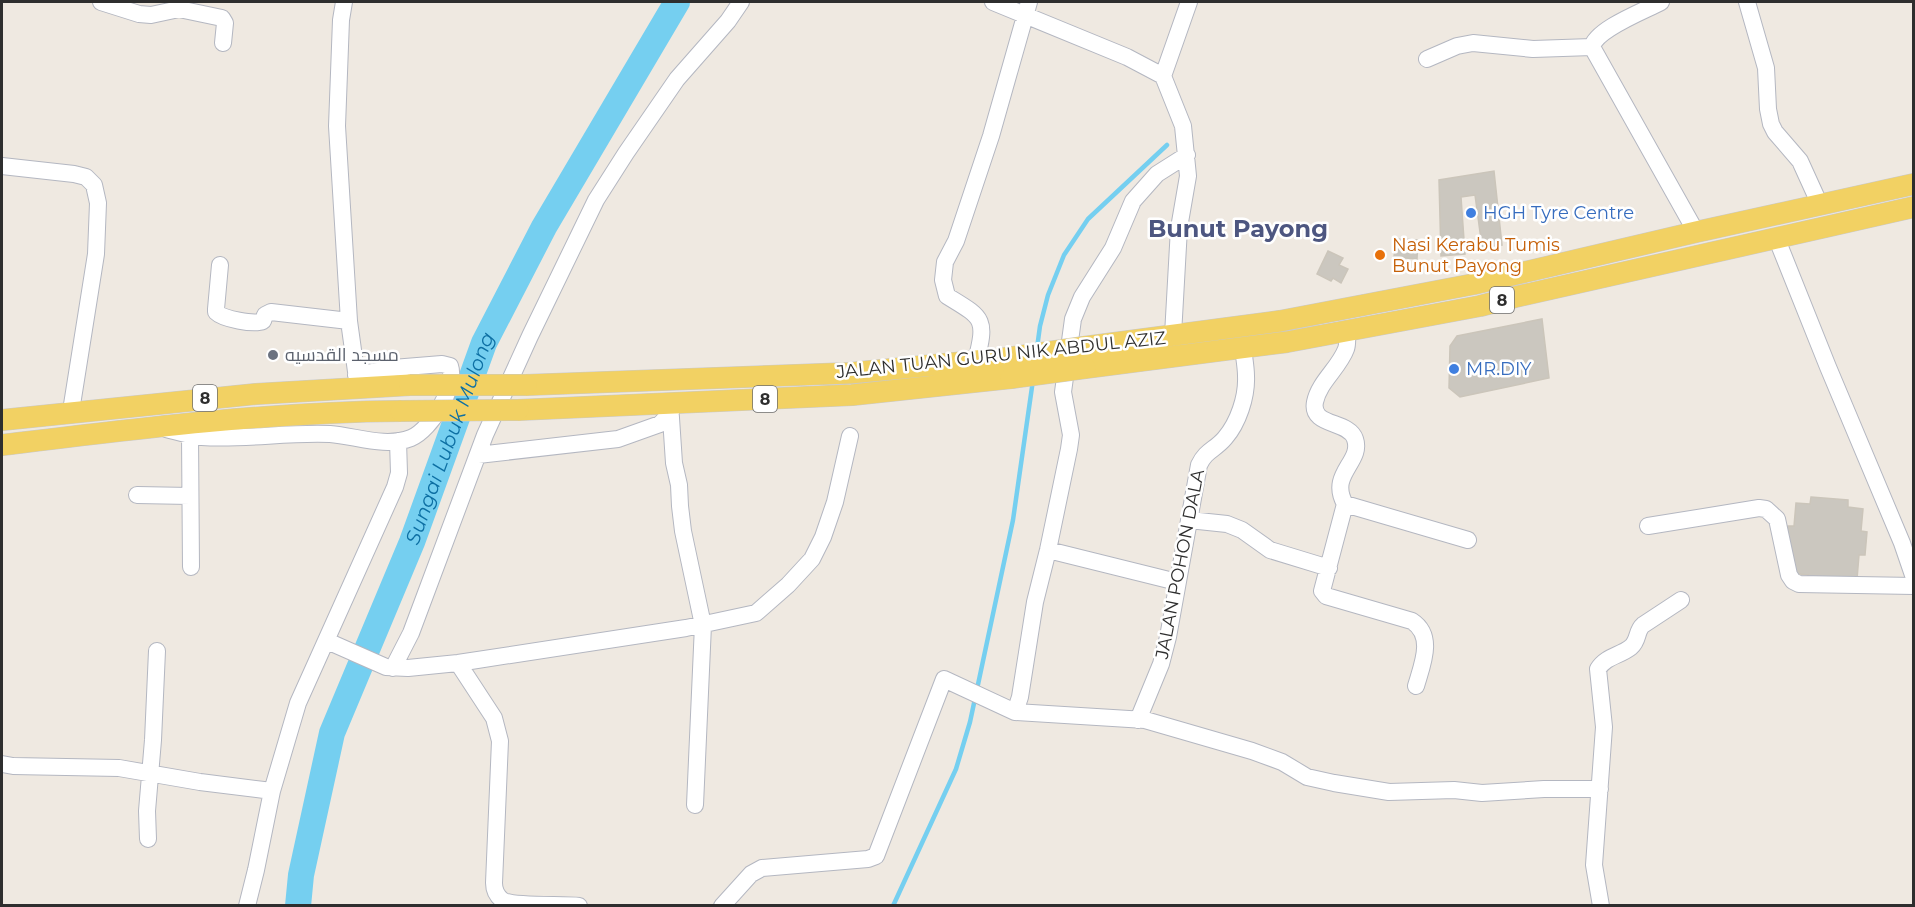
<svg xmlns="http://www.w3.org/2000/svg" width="1915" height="907" font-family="Montserrat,Cairo,sans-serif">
  <rect width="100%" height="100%" fill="#efe9e1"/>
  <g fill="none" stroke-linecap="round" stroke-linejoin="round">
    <path stroke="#75cff0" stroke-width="4.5" d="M1037,348l3,-22 8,-31 16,-40 24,-36 79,-74
      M893,906l63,-137 14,-47 43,-202 20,-140"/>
    <path stroke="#75cff0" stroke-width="26" id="s1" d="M298,906l3,-31 31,-142 80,-191 72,-199 60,-116 133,-225"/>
  </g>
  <path fill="#cbc7bf" stroke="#cbc5ba" stroke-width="1.5" d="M1494,171l8,74 -20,2 -7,-52 -14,2 4,57 -24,2 -2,-76z
    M1396,239l22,1 -1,19 -23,-2z
    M1328,251l15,7 -4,7 9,4 -7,14 -8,-5 -2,3 -14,-7z
    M1542,319l7,59 -89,19 -11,-9 1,-42 7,-10z
    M1811,497l37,3v7l15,2 -2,22 6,1 -2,23h-6l-2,24 -50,3 1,-7 -18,-2 2,-24h-6l2,-23h6l2,-23 14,1z"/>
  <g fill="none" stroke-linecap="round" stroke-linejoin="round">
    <g stroke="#b4b7c1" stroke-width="18">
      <path id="minor" d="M101,2l38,12 12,1 28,-6 43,9 3,5 -2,20
        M344,2l-3,18 -4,106 12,195 9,65
        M993,2l134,55 36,19 20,50 5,50 -9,52 -6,107
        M1661,2c-17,9 -65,27 -69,45l104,185
        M1747,2l19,66 2,41 3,15 4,8 25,29 20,44
        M1427,59l30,-13 16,-3 60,6 59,-2
        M1163,76l26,-74
        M2,166l72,8 12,3 8,8 4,18 -2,51 -25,157
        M1776,237l52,130 74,176 12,35
        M220,265l-4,44v3c7,7 38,13 47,9l2,-6 6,-3 78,9
        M1347,331c0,6 1,13 -1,18 -7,19 -27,33 -31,53 -5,25 34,18 40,37 8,23 -27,35 -10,65l-23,87 4,5 86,25c23,15 10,44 4,65
        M976,361c11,-43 7,-43 -29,-65l-4,-16 2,-18 11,-21 35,-105 38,-134
        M670,403l4,60 5,22 1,21 3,25 20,94 -8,180
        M166,429c12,3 24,7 36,8 42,3 85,-5 128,-3 26,2 55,14 81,4 20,-8 46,-52 39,-72l-8,-2 -49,4 -37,7
        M190,435l1,132
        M478,455l140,-16 42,-15 11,-11
        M137,495l53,1
        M1345,504l123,36
        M1189,520l38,4 15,6 28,20 59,18
        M1648,526l111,-18 7,1 11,10 12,56 4,6 6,3 115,2
        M1048,550l129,32
        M327,641l59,26 22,1 50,-5 228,-35 70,-15 32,-28 24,-26 11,-22 12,-35 15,-66
        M458,663l36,55 6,23 -6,142c0,6 2,12 8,17 10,7 61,4 77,6
        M393,668l18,-35 74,-198 45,-99 66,-136 30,-47 51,-74 51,-58 13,-19
        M1015,712l5,-15 15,-95 13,-52 21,-101 2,-14 -8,-43 10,-73 9,-22 31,-49 20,-47 24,-27 30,-19
        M1138,720l23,-56 7,-27 31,-172c7,-15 16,-15 26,-27 13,-15 22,-41 21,-62 0,-9 -2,-19 -3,-28
        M2,764l11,2 106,2 81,14 72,9
        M148,839l-1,-28 6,-71 4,-89
        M247,906l9,-36 16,-79 26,-88 97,-216 4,-14 -1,-32
        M722,906l29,-32 11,-6 106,-9 8,-3 68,-177 71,33 130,8 107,31 30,11 25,15 27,6 55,9 65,-2 28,3 62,-4h56
        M1601,906l-7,-41 10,-138 -6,-58c8,-13 22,-13 33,-22 8,-7 5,-16 12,-22l38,-25"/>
    </g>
    <g stroke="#c9c9c9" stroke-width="22">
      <path id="major" d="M1084,347l196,-26 194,-37 222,-52 218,-48
        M1085,368l202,-26 193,-36 35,-9 399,-90
        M526,385l324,-12 157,-15
        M518,410l334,-15 159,-17
        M2,420l254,-26 154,-9
        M2,445c132,-16 265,-33 399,-34"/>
    </g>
    <use href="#minor" stroke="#fff" stroke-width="16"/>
    <use href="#major" stroke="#f2d163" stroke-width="21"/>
    <g stroke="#c9c9c9" stroke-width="22" stroke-linecap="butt">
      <path id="major-bridge" d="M1007,358l77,-11
        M1011,378l74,-10
        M410,385h116
        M401,411l117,-1"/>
    </g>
    <use href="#major-bridge" stroke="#f2d163" stroke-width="21"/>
  </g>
  <g fill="#3f7fe0" stroke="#fff" stroke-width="2">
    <circle cx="1471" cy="213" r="6"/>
    <circle cx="1454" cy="369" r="6"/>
  </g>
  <circle fill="#e8710a" stroke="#fff" stroke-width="2" cx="1380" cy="255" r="6"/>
  <circle fill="#6b7280" stroke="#fff" stroke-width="2" cx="273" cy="355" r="6"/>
  <g text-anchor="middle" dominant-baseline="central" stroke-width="5" stroke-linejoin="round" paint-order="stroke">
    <g fill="#fff" stroke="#6d6d6d" stroke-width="1.5">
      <rect x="1490" y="287" width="24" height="26" rx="4.5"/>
      <rect x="193" y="385" width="24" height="26" rx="4.5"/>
      <rect x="753" y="386" width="24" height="26" rx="4.5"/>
    </g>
    <g font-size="16" font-weight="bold" fill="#2e2e2e">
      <text x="1502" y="300">8</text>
      <text x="205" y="398">8</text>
      <text x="765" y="399">8</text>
    </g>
    <g font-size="18" fill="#366cbe" stroke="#fff" text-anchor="start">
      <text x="1483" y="213">HGH Tyre Centre</text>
      <text x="1466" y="369">MR.DIY</text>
    </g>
    <g font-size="18" fill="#c56008" stroke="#fff" text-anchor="start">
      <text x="1392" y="245">Nasi Kerabu Tumis<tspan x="1392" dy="21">Bunut Payong</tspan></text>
    </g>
    <g font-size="18" fill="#5b616d" stroke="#fff" text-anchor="start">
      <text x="285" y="355">مسجد القدسيه</text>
    </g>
    <g font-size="18" fill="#2e2e2e" stroke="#fff">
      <text transform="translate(1001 355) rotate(-6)">JALAN TUAN GURU NIK ABDUL AZIZ</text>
      <text transform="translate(1180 564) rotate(-79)">JALAN POHON DALA</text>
    </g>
    <g font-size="20" font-style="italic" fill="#0d6fa3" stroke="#fff">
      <text stroke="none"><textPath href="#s1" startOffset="494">Sungai Lubuk Mulong</textPath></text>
    </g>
    <g font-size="24" font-weight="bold" fill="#4d5680" stroke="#fff">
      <text x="1238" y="228">Bunut Payong</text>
    </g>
  </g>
  <rect width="1915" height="907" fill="none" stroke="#2e2e2e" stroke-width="6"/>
</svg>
